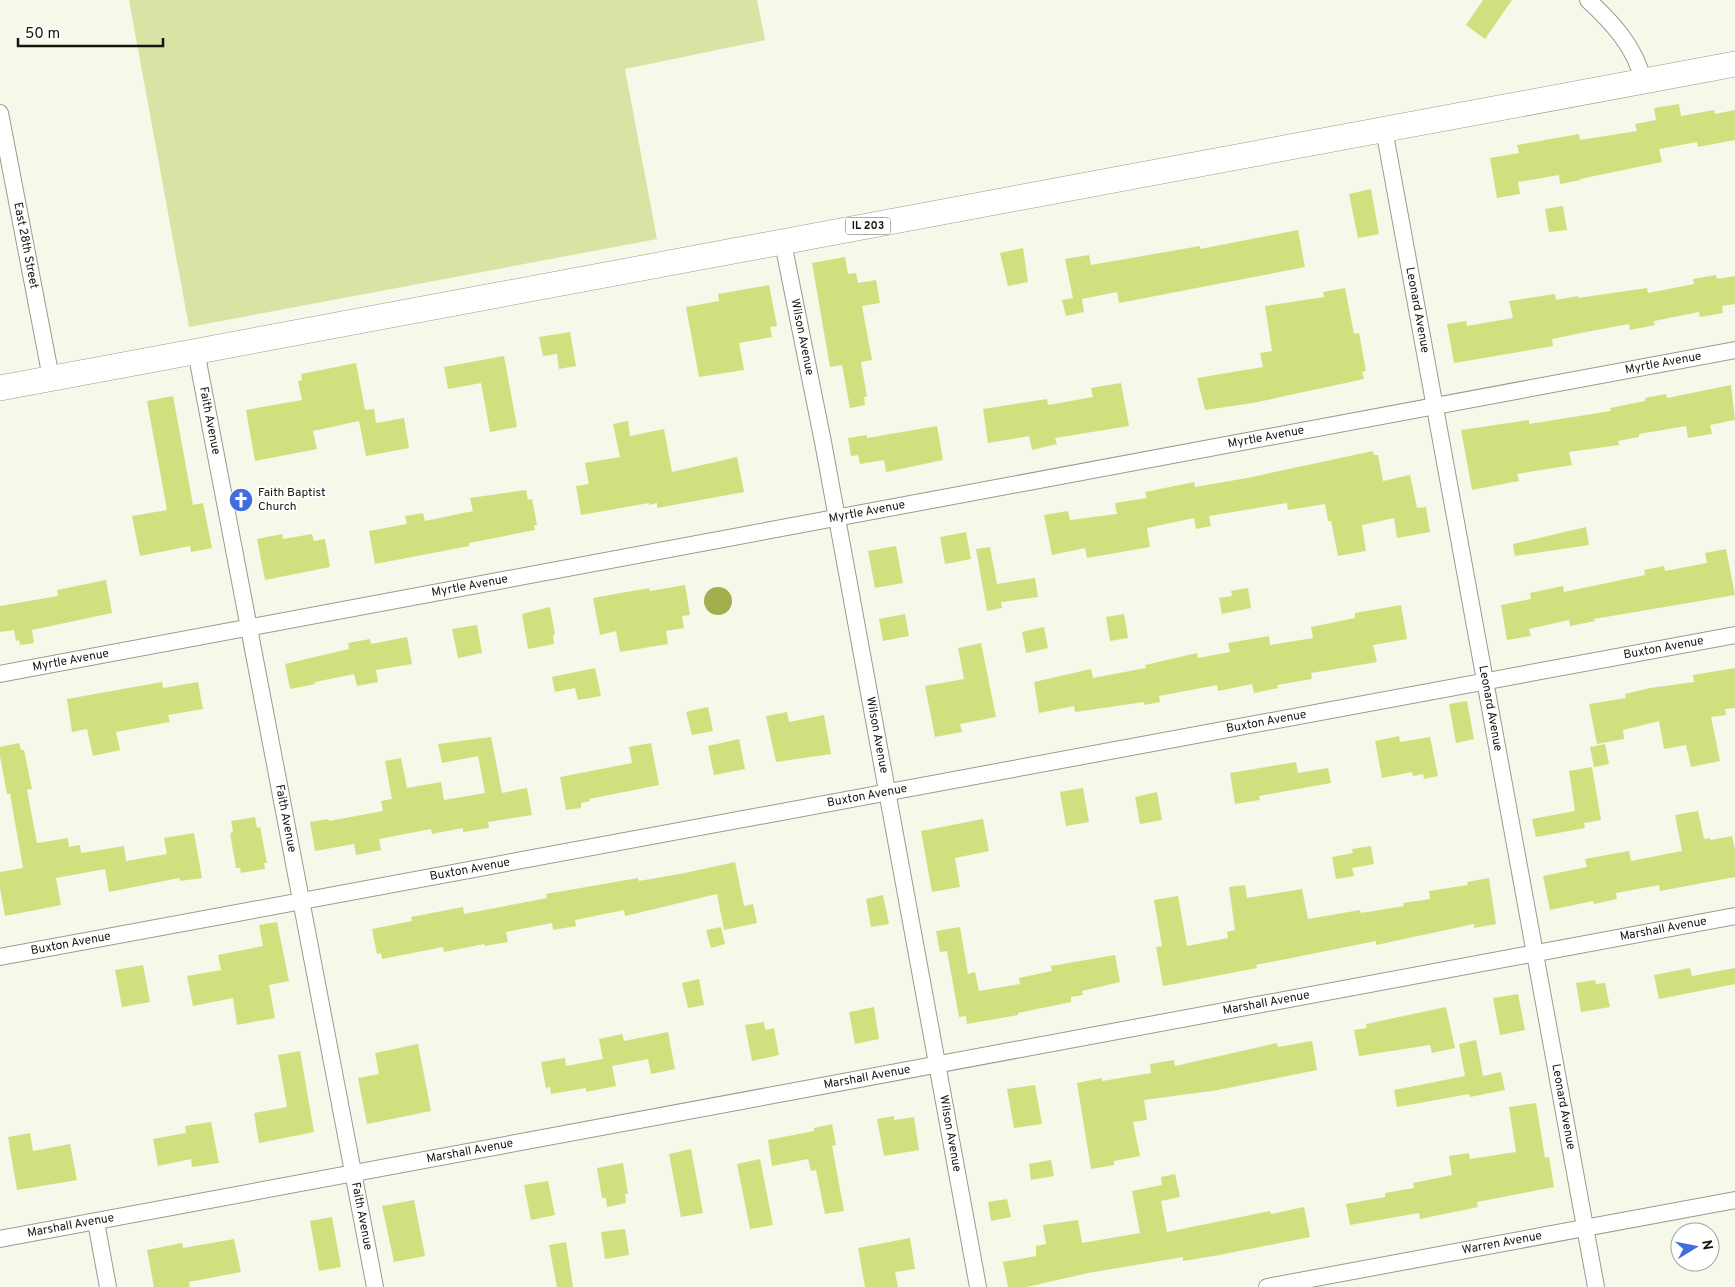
<svg xmlns="http://www.w3.org/2000/svg" width="1735" height="1287" font-family="Overpass,sans-serif">
  <rect width="100%" height="100%" fill="#f6f8e9"/>
  <path fill="#d9e3a4" d="M129,0h628l8,40 -140,29 32,170 -468,88z"/>
  <path fill="#a3af4f" d="M704 601a14 14 0 1 1 28 0a14 14 0 1 1-28 0Z"/>
  <path fill="#d2df7f" d="M1483,0h29l-27,39 -19,-14z
    M1679,104l2,12 33,-6 1,4 20,-4v30l-37,7 -1,-5 -38,7 3,13 -82,17 1,1 -21,4 -1,-9 -41,7 2,12 -23,4 -7,-40 29,-5 -2,-8 62,-11 1,6 57,-9 -2,-7 21,-4 -2,-12z
    M1371,189l8,45 -21,4 -9,-44z
    M1563,206l4,24 -18,2 -4,-23z
    M1298,230l7,37 -186,36 -2,-11 -35,7 2,13 -18,4 -4,-16 11,-2 -8,-39 24,-4 2,10 109,-19v3z
    M1023,248l5,34 -20,4 -8,-33z
    M845,257l3,17 8,-1 2,10 18,-3 4,23 -18,3 10,54 -11,2 6,35h-3l1,8 -15,3 -8,-43 -12,2 -18,-104z
    M1716,275l1,4 18,-3v28l-13,2 1,7 -23,4 -1,-5 -45,9 1,4 -25,5 -1,-6 -43,8 -34,7 1,7 -99,17 -7,-39 19,-3 1,5 46,-8 -4,-17 46,-7 1,6 22,-4v2l69,-10 1,5 46,-9 -1,-5z
    M769,285l8,41 -7,1 2,10 -33,6 5,27 -45,7 -13,-70 33,-6 -1,-7z
    M1345,288l9,46 5,-1 7,38 -4,1 2,7 -111,24 -48,7 -8,-32 66,-11 -3,-14 12,-2 -7,-45 59,-9 -1,-5z
    M570,332l6,34 -17,3 -2,-15 -14,2 -4,-19z
    M504,356l13,71 -27,5 -9,-49 -33,6 -4,-22z
    M356,363l9,47 9,-1 2,14 28,-5 5,30 -43,8 -7,-35 -46,10 4,18 -62,12 -9,-51 56,-10 -4,-19 4,-1 -1,-6z
    M1121,383l8,43 -74,12 2,6 -25,6 -3,-14 -41,7 -5,-34 64,-10 1,6 45,-8 -2,-9z
    M1731,385l4,35 -25,5 2,9 -24,4 -2,-12 -47,8v3l-21,4 1,4 -50,7 3,13 -55,9 2,7 -47,9 -11,-60 68,-10v4l82,-13 -1,-3 35,-7v-3l21,-4 1,4z
    M173,396l20,109 10,-2 9,45 -21,4 -1,-6 -50,10 -8,-40 35,-6 -20,-109z
    M628,421l2,15 34,-7 8,43 65,-15 7,35 -87,16v-5l-8,2v-2l-68,12 -5,-29 13,-2 -4,-21 35,-6 -7,-33z
    M937,426l6,34 -57,12 -2,-12 -24,4 -2,-9 -7,1 -3,-18 19,-3v3z
    M1373,451l1,4h4l5,26 27,-6 7,33 9,-1 4,25 -33,6 -3,-20 -32,7 4,26 -28,5 -7,-35h-3l-3,-17 -37,6 -1,-7 -78,13 2,10 -15,3 -2,-11 -47,10 3,19 -63,11 -2,-10 -33,7 -8,-40 24,-4 2,9 47,-6 -2,-11 32,-5 -2,-6 49,-10 1,5 52,-9z
    M526,490l2,10 4,-1 5,26h-3l1,5 -66,13v3l-94,18 -6,-33 38,-7 -2,-8 18,-3 2,8 48,-10 -3,-13z
    M1586,527l3,18 -74,11 -2,-12z
    M966,532l5,27 -26,5 -5,-27z
    M282,534l1,5 29,-5 2,7 11,-2 5,28 -65,13 -8,-41z
    M896,546l7,37 -28,5 -7,-37z
    M990,547l7,37 38,-6 3,19 -37,5 1,6 -15,3 -11,-62z
    M1726,549l9,46 -141,24 1,2 -25,5 -1,-6 -40,9 2,7 -24,4 -6,-35 30,-6 -1,-6 33,-7 1,6 81,-17 -1,-5 20,-4 1,5 42,-8 -2,-10z
    M106,580l6,33 -80,17 2,13 -14,2 -1,-5 -3,1 -2,-11 -14,2v-26l58,-10 -1,-6z
    M685,585l5,30 -8,1 2,12 -18,3 2,13 -48,8 -4,-21 -16,4 -7,-37 56,-10 1,3z
    M1248,588l3,20 -29,6 -3,-16 13,-2 -1,-5z
    M1401,605l6,34 -34,6 4,17 -66,11 1,6 -35,6 1,3 -24,5 -2,-9 -34,7 -1,-6 -58,11 1,6 -16,3v-3l-69,10 -1,-6 -35,7 -5,-31 57,-13 2,9 53,-10 -1,-3 52,-12 1,5 32,-6 -2,-9 41,-7 1,9 43,-7 -2,-11 44,-9v-5z
    M550,607l5,27 -2,1 1,9 -26,5 -6,-35z
    M905,614l4,22 -26,5 -4,-22z
    M1124,614l4,24 -18,3 -4,-24z
    M477,625l5,28 -24,5 -6,-29z
    M1044,627l4,21 -22,5 -4,-21z
    M407,637l5,27 -36,6 2,12 -21,4 -3,-12 -39,8v2l-25,5 -5,-25 64,-15 -1,-6 22,-4 1,5z
    M981,643l15,74 -36,7 2,8 -27,5 -10,-51 39,-7 -6,-31z
    M595,668l6,28 -23,4 -3,-12 -20,4 -3,-15z
    M1735,668v40l-10,1 1,6 -15,2 9,44 -29,6 -5,-22 -22,4 -5,-28 -36,9 1,9 -27,5 -8,-40 37,-6 -1,-4 25,-6 44,-6 -1,-7z
    M162,682l1,6 35,-6 5,27 -35,6 2,7 -54,10 4,18 -27,6 -6,-27 -15,3 -5,-33z
    M1467,701l7,38 -18,4 -7,-39z
    M708,707l5,24 -21,4 -6,-23z
    M787,712l2,10 35,-7 7,39 -55,8 -10,-46z
    M1399,736l1,6 30,-5 8,39 -14,3 -1,-5 -10,2 -1,-4 -30,6 -7,-37z
    M491,737l11,56 25,-5 5,27 -44,7 1,6 -26,4v-4l-31,6 -1,-5 -52,10 2,11 -25,5 -2,-11 -39,7 -5,-29 18,-3 1,2 54,-10 -2,-10 11,-2 -7,-38 16,-3 6,30 34,-6 3,18 41,-7 -7,-37 -36,7 -4,-19z
    M739,739l6,30 -31,6 -6,-29z
    M19,743l2,7h3l8,39 -5,1 10,53 31,-5 1,9 11,-2 1,8 43,-7 2,15 41,-7 -3,-16 30,-5 8,45 -22,3 -1,-3 -70,14 -4,-23 -49,9 5,27 -56,11 -5,-28v-16l23,-4 -13,-74h-3l-7,-38v-9z
    M651,743l8,42 -70,14 1,2 -9,2v5l-15,2 -6,-33 72,-14 -3,-16z
    M1605,744l4,20 -15,3 -4,-20z
    M1296,762l2,11 30,-5 3,15 -72,13 1,4 -25,4 -5,-31z
    M1592,767l9,53 -17,3 1,5 -49,9 -4,-18 43,-8 -6,-40z
    M1083,788l6,34 -23,4 -6,-34z
    M1157,792l5,28 -22,4 -5,-27z
    M1698,811l6,28 6,-1 1,2 21,-4 3,14v27l-75,14 -1,-6 -43,8 1,6 -23,5 -1,-3 -43,9 -7,-34 44,-9 -2,-8 44,-8 2,10 51,-10 -7,-36z
    M255,817l2,11 3,-1 7,36h-3l1,6 -24,4 -1,-5h-4l-6,-35 3,-1 -2,-11z
    M983,819l6,32 -34,7 5,29 -28,5 -11,-61z
    M1371,846l3,18 -22,4 2,8 -18,3 -4,-22 21,-4 -1,-4z
    M735,862l9,44 9,-2 4,19 -33,7 -7,-36 -92,22 -1,-6 -49,10 1,6 -23,4 -1,-7 -46,9 2,10 -23,4 -1,-2 -40,8 -1,-5 -61,12 -1,-6 -4,1 -5,-25 40,-8 -1,-4 52,-10 1,7 83,-16 -1,-4 92,-16 1,3 46,-8z
    M1489,878l7,46 -22,4v-4l-98,21v-4l-120,24 1,3 -94,18 -7,-39 6,-1 -8,-46 24,-4 9,50 41,-8 -1,-6 8,-2 -6,-43 16,-2 2,13 55,-9 6,30 52,-9 1,3 43,-7 -1,-3 27,-4 -1,-8 39,-6 -1,-3z
    M883,895l6,29 -18,3 -5,-28z
    M277,922l12,59 -20,4 6,33 -38,7 -4,-27 -40,8 -6,-30 34,-6 -3,-15 45,-9 -4,-21z
    M721,927l4,17 -14,4 -5,-18z
    M960,927l8,47 7,-2 4,19 41,-7 -1,-6 33,-7 -1,-5 64,-11 5,27 -38,9 1,4 -12,2v5l-53,11v2l-51,9 -1,-8 -7,1 -12,-66 -7,1 -4,-21z
    M143,965l7,37 -28,5 -7,-37z
    M1690,968l2,8 43,-8v16l-76,15 -5,-24z
    M699,979l5,26 -16,3 -6,-25z
    M1595,980l1,4 9,-1 5,24 -29,5 -5,-29z
    M1518,994l7,36 -25,5 -7,-37z
    M874,1007l5,32 -24,5 -6,-32z
    M1446,1007l9,41 -23,5 -2,-8 -71,11 -5,-26 13,-2 -1,-4z
    M764,1022l1,8 9,-2 5,27 -27,6 -7,-36z
    M668,1032l7,37 -24,5 -3,-15 -36,7 4,20 -30,6v-4l-35,6 -1,-7 -4,1 -5,-26 24,-4 1,8 37,-7 -4,-20 23,-5 2,7z
    M1476,1040l7,36 18,-4 4,18 -35,7 -1,-3 -72,13 -3,-17 71,-14 -6,-32z
    M1312,1041l5,29 -99,20 -74,10 3,20 -14,2 7,34 -26,5v4l-23,4 -14,-86 25,-5v3l49,-8 -1,-9 24,-4 1,6 102,-23 1,4z
    M418,1044l13,67 -64,13 -9,-46 21,-4 -4,-21z
    M300,1051l14,81 -55,11 -5,-30 33,-6 -9,-52z
    M1035,1085l7,39 -28,4 -7,-39z
    M1536,1103l9,55 4,-1 5,30 -77,15 1,5 -58,12 -1,-6 -69,12 -4,-21 39,-7v-4l29,-5 -1,-5 39,-8 -3,-19 20,-3 1,6 46,-7 -7,-45z
    M894,1116v4l20,-3 5,33 -35,6 -7,-37z
    M211,1122l8,41 -27,4 -1,-8 -33,7 -5,-27 33,-6 -1,-7z
    M832,1124l4,21 -4,1 12,65 -19,3 -9,-44 -5,1 -3,-12 -36,7 -4,-26 46,-9v-3z
    M30,1133l3,18 37,-7 7,36 -60,10 -9,-53z
    M691,1149l12,64 -22,4 -12,-63z
    M760,1159l13,66 -23,4 -13,-65z
    M1051,1160l3,16 -23,4 -2,-16z
    M623,1163l5,31h-3l1,9 -19,4 -1,-9h-4l-5,-30z
    M1175,1174l5,23 -19,4 6,31 103,-21 1,3 33,-7 6,30 -91,18 -36,6v-4l-95,16 -61,14h-19l-5,-25 33,-6v-10l10,-2 -3,-19 35,-5 4,23 58,-10 -8,-42 30,-6 -1,-8z
    M548,1181l7,34 -24,5 -7,-35z
    M1007,1199l4,18 -20,4 -3,-19z
    M414,1200l11,56 -31,6 -12,-56z
    M332,1217l9,50 -22,4 -9,-50z
    M625,1229l4,26 -24,4 -4,-27z
    M910,1238l5,31 -20,3 3,15h-33l-7,-39z
    M234,1239l7,33 -52,10 1,5h-36l-7,-37 35,-7 1,5z
    M566,1242l7,45h-16l-8,-42z"/>
  <g fill="none" stroke-linecap="round" stroke-linejoin="round">
    <g stroke="#999c8e" stroke-width="18">
      <g id="street">
        <path d="M1588,0c24,22 48,48 55,81"/>
        <path id="s1" d="M0,113l51,265"/>
        <path id="s2" d="M1384,129l212,1158"/>
        <path id="s3" d="M783,243l40,199 155,845"/>
        <path id="s4" d="M196,351l179,936"/>
        <path id="s5" d="M0,674l1735,-324"/>
        <path id="s6" d="M0,957l1735,-322"/>
        <path d="M96,1222l12,65"/>
        <path id="s7" d="M0,1239l1735,-323"/>
        <path id="s8" d="M1267,1287l468,-87"/>
      </g>
    </g>
    <g stroke="#999c8e" stroke-width="26">
      <path id="primary" d="M0,388l1735,-324"/>
    </g>
    <use href="#street" stroke="#fff" stroke-width="16"/>
    <use href="#primary" stroke="#fff" stroke-width="25"/>
  </g>
  <defs>
    <g id="church-disc" transform="scale(1.25)"><circle r="9.5" fill="#436ddf" stroke="#fff"/><path d="M-1.2-6h2.4v3.5h3.3v2.4h-3.3V6h-2.4V-.1h-3.3v-2.4h3.3Z" fill="#fff"/></g>
  </defs>
  <g fill-rule="evenodd">
    <use href="#church-disc" x="241" y="500"/>
  </g>
  <g text-anchor="middle" dominant-baseline="central" stroke-width="4" stroke-linejoin="round" paint-order="stroke">
    <rect fill="#fff" stroke="#5c5c58" stroke-width="1" x="845.5" y="217.5" width="45" height="17" rx="4"/>
    <g font-size="11" font-weight="bold" fill="#161611">
      <text x="868" y="226">IL 203</text>
    </g>
    <g font-size="12" fill="#161611" stroke="#fff">
      <text stroke="none"><textPath href="#s1" startOffset="135">East 28th Street</textPath></text>
      <text stroke="none"><textPath href="#s2" startOffset="184">Leonard Avenue</textPath></text>
      <text stroke="none"><textPath href="#s3" startOffset="96">Wilson Avenue</textPath></text>
      <text stroke="none"><textPath href="#s5" startOffset="1692">Myrtle Avenue</textPath></text>
      <text stroke="none"><textPath href="#s4" startOffset="71">Faith Avenue</textPath></text>
      <text stroke="none"><textPath href="#s5" startOffset="1288">Myrtle Avenue</textPath></text>
      <text stroke="none"><textPath href="#s5" startOffset="882">Myrtle Avenue</textPath></text>
      <text stroke="none"><textPath href="#s5" startOffset="478">Myrtle Avenue</textPath></text>
      <text stroke="none"><textPath href="#s6" startOffset="1692">Buxton Avenue</textPath></text>
      <text stroke="none"><textPath href="#s5" startOffset="72">Myrtle Avenue</textPath></text>
      <text stroke="none"><textPath href="#s2" startOffset="589">Leonard Avenue</textPath></text>
      <text stroke="none"><textPath href="#s6" startOffset="1288">Buxton Avenue</textPath></text>
      <text stroke="none"><textPath href="#s3" startOffset="501">Wilson Avenue</textPath></text>
      <text stroke="none"><textPath href="#s6" startOffset="882">Buxton Avenue</textPath></text>
      <text stroke="none"><textPath href="#s4" startOffset="476">Faith Avenue</textPath></text>
      <text stroke="none"><textPath href="#s6" startOffset="478">Buxton Avenue</textPath></text>
      <text stroke="none"><textPath href="#s7" startOffset="1692">Marshall Avenue</textPath></text>
      <text stroke="none"><textPath href="#s6" startOffset="72">Buxton Avenue</textPath></text>
      <text stroke="none"><textPath href="#s7" startOffset="1288">Marshall Avenue</textPath></text>
      <text stroke="none"><textPath href="#s7" startOffset="882">Marshall Avenue</textPath></text>
      <text stroke="none"><textPath href="#s2" startOffset="994">Leonard Avenue</textPath></text>
      <text stroke="none"><textPath href="#s3" startOffset="906">Wilson Avenue</textPath></text>
      <text stroke="none"><textPath href="#s7" startOffset="478">Marshall Avenue</textPath></text>
      <text stroke="none"><textPath href="#s4" startOffset="881">Faith Avenue</textPath></text>
      <text stroke="none"><textPath href="#s7" startOffset="72">Marshall Avenue</textPath></text>
      <text stroke="none"><textPath href="#s8" startOffset="239">Warren Avenue</textPath></text>
    </g>
    <g font-size="12" fill="#161611" stroke="#fff" text-anchor="start">
      <text x="258" y="493">Faith Baptist<tspan x="258" dy="14">Church</tspan></text>
    </g>
  </g>
  <g transform="translate(1695 1247) rotate(80)"><circle r="24" fill="#ffffff" stroke="#a2a2a0"/>
  <path d="M0-4L9 19L0 12L-9 19Z" fill="#436ddf"/>
  <text y="-8" font-size="14" font-weight="bold" text-anchor="middle" fill="#161611">N</text>
  </g>
  <path d="M18 38v8h145v-8" fill="none" stroke="#161611" stroke-width="2.5"/>
  <text x="25" y="38" font-size="15" fill="#161611" stroke="#ffffff" stroke-width="4" paint-order="stroke">50 m</text>
</svg>
